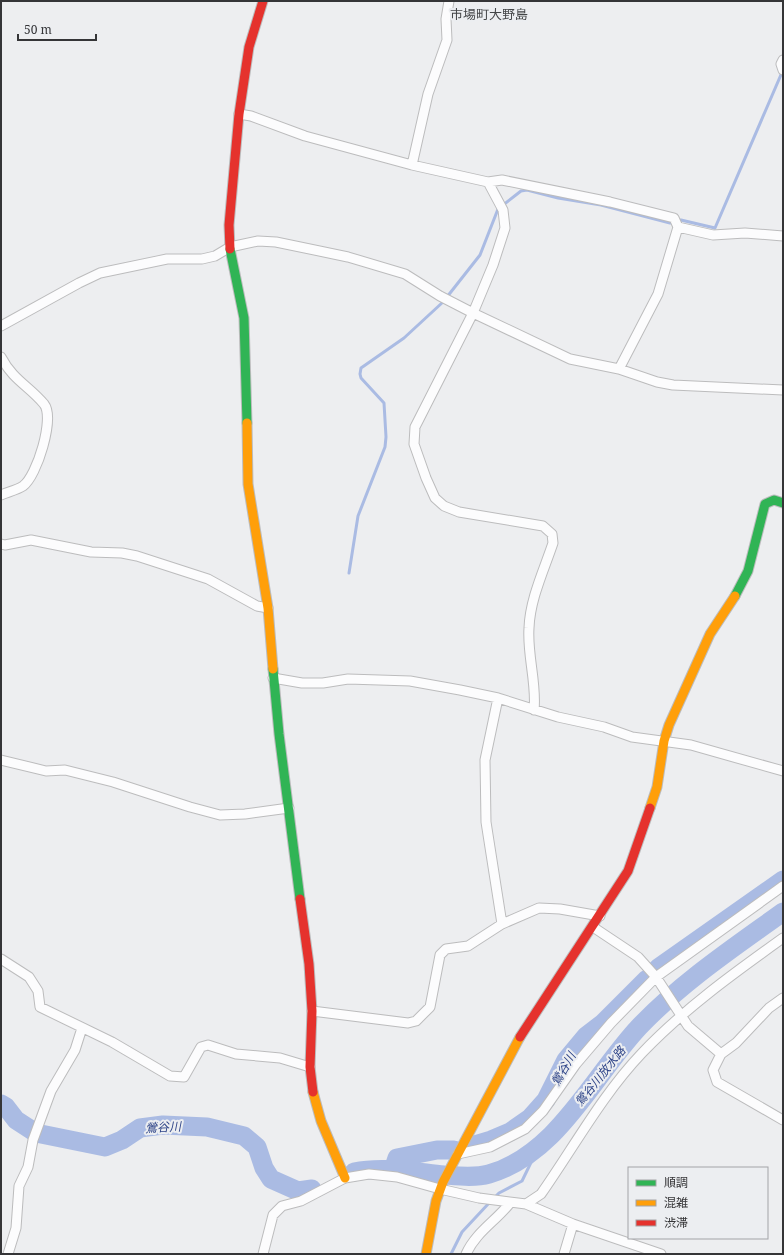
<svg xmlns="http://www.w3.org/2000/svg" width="784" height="1255" font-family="'Noto Serif','Noto Sans JP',serif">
  <rect width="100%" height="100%" fill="#edeef0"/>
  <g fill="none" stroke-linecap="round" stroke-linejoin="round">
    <path stroke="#aabbe3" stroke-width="3" d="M349,573l9,-57 27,-69 1,-10 -2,-34 -23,-25 -1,-4 1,-6 43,-30 39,-36 37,-47 18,-46 23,-18 6,-1 31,8 43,7 69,18 11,-3 34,8 68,-158
      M494,1198l5,-5 23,-12 16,-33
      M451,1254l11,-22 28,-30"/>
    <path stroke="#aabbe3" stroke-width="19" d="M658,968l125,-88
      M1,1104l5,3 10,13 20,13 69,14 17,-7 18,-12 23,-3 44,2 37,9 13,11 7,21 7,11 27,12 14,-2
      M471,1146l20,-6 19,-8 20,-14 16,-18 20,-40 20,-24 17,-13 44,-44
      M393,1170l4,-12 40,-8h17
      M354,1172c29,-6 60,0 90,3 14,1 31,3 45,-1 69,-20 104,-98 150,-147 43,-45 94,-79 144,-115"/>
    <g stroke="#bcbcbd" stroke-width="11">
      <path id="street" d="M783,60l-2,4 2,6
        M239,114l12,2 54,20 107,29 76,17 14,-2 108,22 64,16 4,9 35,8 32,-2 38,3
        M412,165l16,-71 19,-54 -1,-21 3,-18
        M488,182l15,28 2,18 -12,37 -20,48 -58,114 -1,17 12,34 9,20 9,8 15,6 84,14 9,8 1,9c-9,27 -23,56 -24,85 -2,27 8,56 5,82
        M1,326l78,-43 21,-10 67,-14h35l13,-3 15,-9 28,-6 18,1 72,15 57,17 35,22 33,17 97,46 49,10 38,13 16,3 110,5
        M1,357c12,23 28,29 43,47 11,14 -7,72 -21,82 -6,4 -15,6 -22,9
        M619,369l39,-75 20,-67
        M1,544l4,1 26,-5 60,12 31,1 15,3 71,23 49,27 11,2
        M273,678l29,5h21l25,-4 62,2 50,9 38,8 60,19 46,10 28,10 59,8 92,26
        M498,698l-13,62 1,62 16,102
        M1,760l45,11 19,-1 48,12 77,25 30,8 25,-1 44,-6
        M593,927l45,30 18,20 32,49 33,28
        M1,959l28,18 9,14 2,16 72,35 58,34 14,1 17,-30 7,-2 28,9 44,4 30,9
        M783,998l-14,10 -33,35 -15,11 -8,16 4,12 66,38
        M312,1011l96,12 8,-2 14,-14 10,-52 6,-6 22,-3 34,-22 37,-16 21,1 40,7
        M458,1154l32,-7 35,-18 18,-18 33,-47 35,-41 45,-46 127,-91
        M526,1204l15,-10c33,-47 61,-99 101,-141 42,-44 92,-80 141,-115
        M8,1254l8,-26 3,-42 9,-19 5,-27 18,-49 24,-41 7,-22
        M263,1254l10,-39 9,-9 19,-5 44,-23 24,-4 28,3 43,12 39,9 47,6 47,20 88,30
        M466,1254c10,-22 30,-33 44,-51
        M564,1254l9,-30"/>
    </g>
    <g stroke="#bcbcbd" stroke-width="11">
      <path id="fast" d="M230,249l14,69 3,105
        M735,596l13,-25 17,-67 9,-4 9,3
        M273,669l6,65 21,165"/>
    </g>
    <g stroke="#bcbcbd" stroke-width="11">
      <path id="slow" d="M247,423l1,61 20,124 5,61
        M650,808l7,-21 7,-46 5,-16 41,-91 25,-38
        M313,1092l8,29 24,57
        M426,1254l10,-53 7,-19 77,-145"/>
    </g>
    <g stroke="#bcbcbd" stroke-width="11">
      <path id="jam" d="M230,249l-1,-24 10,-111 10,-67 14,-46
        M300,899l9,65 3,47 -2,56 3,25
        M520,1037l108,-166 22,-63"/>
    </g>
    <use href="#street" stroke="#fcfcfd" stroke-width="9"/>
    <use href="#fast" stroke="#30b455" stroke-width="9"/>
    <use href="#slow" stroke="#ff9f0a" stroke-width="9"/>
    <use href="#jam" stroke="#e5322d" stroke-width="9"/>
  </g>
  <g text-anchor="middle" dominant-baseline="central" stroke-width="4" stroke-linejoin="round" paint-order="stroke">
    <g font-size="12" font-style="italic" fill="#2e4488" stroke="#eceef1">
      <text transform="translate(563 1069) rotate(-60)">鶯谷川</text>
      <text transform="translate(600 1076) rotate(-51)">鶯谷川放水路</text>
      <text transform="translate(163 1127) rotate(-3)">鶯谷川</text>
    </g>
    <g font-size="13" fill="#434547" stroke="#eceef1">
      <text x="489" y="14">市場町大野島</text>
    </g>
  </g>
  <rect width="784" height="1255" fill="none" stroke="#353537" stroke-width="4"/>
  <rect x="628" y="1167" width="140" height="72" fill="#eceef1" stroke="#a3a4a7"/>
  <rect x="636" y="1180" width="20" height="6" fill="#30b455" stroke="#a3a4a7"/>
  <text x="664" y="1187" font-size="12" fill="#353537">順調</text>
  <rect x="636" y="1200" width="20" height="6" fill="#ff9f0a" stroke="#a3a4a7"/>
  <text x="664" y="1207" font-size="12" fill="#353537">混雑</text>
  <rect x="636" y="1220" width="20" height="6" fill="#e5322d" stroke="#a3a4a7"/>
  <text x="664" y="1227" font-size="12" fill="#353537">渋滞</text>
  <path d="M18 34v6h78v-6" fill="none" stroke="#353537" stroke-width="2"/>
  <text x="24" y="34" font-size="12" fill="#353537" stroke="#eceef1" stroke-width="3" paint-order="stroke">50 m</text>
</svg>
